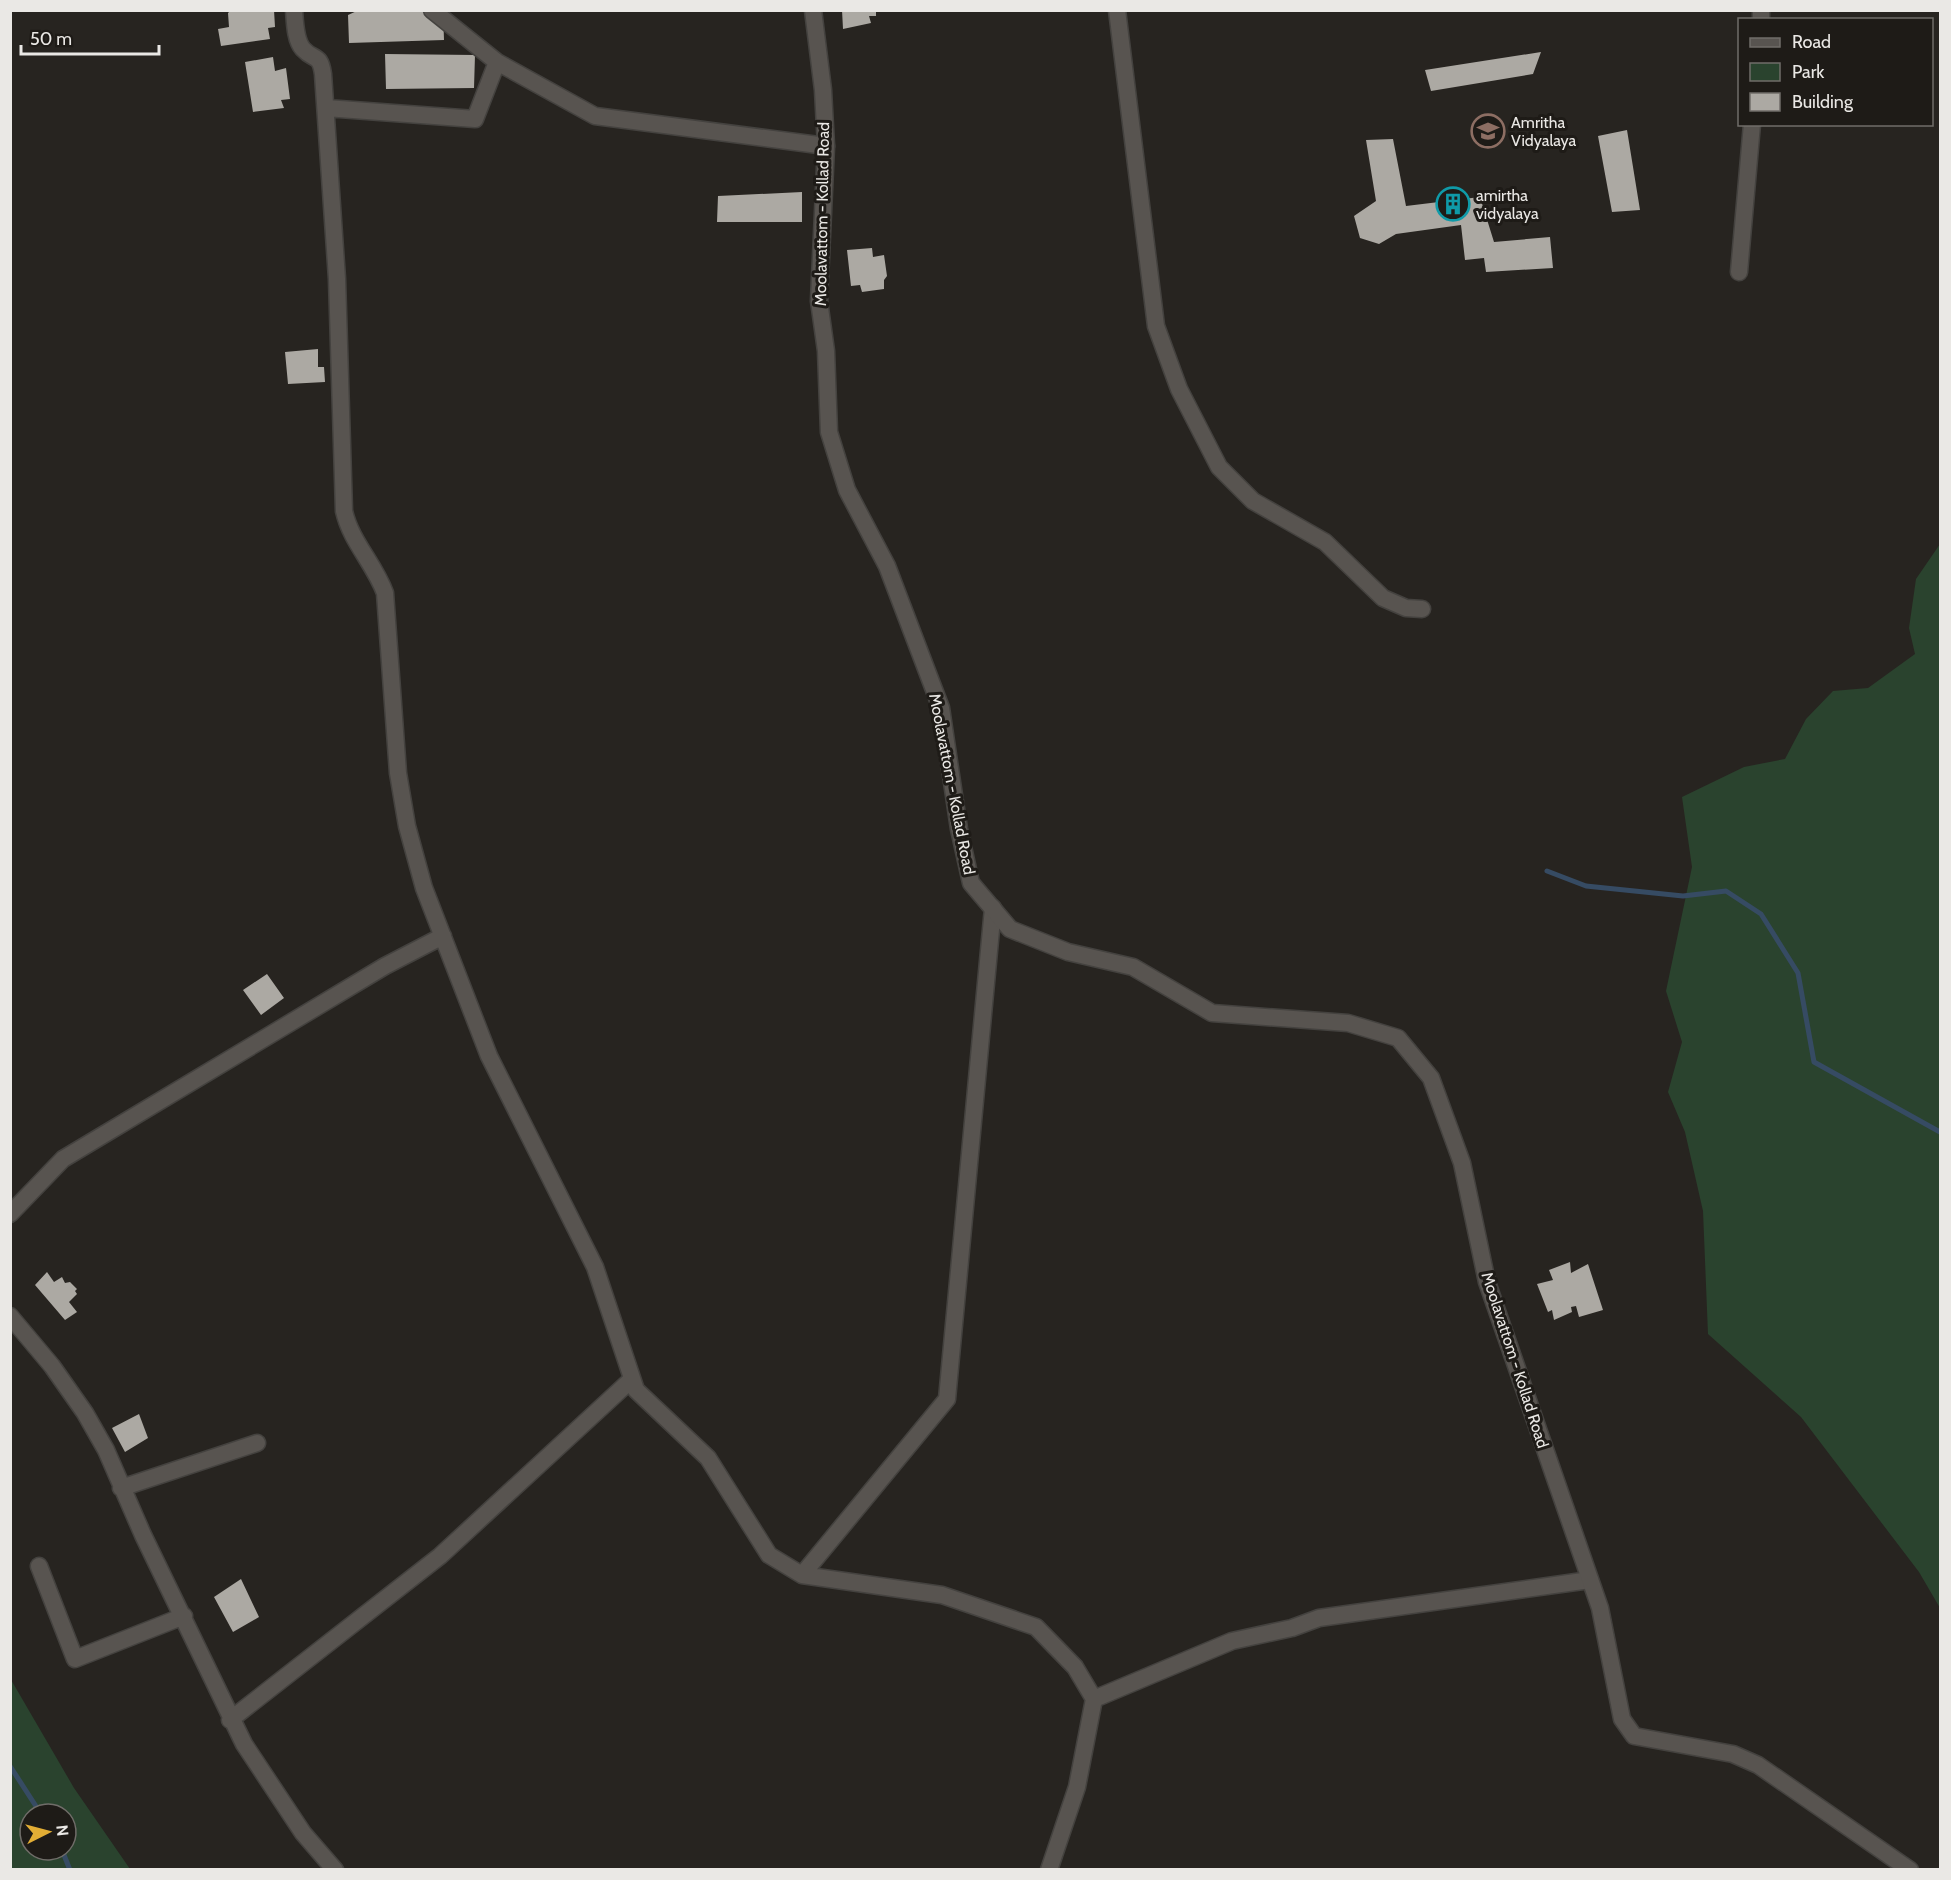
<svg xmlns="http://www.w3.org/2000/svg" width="1951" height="1880" font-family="Cabin,sans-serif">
  <rect width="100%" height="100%" fill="#272420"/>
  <path fill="#2a432e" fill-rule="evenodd" d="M1940,544v1064l-21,-36 -118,-155 -93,-83 -5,-123 -18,-79 -17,-40 14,-50 -16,-51 26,-124 -10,-70 62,-30 41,-8 21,-40 27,-28 35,-3 47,-34 -6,-26 7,-49z
    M10,1678l64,110 56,81h-119zM30,1814h36v36h-36z"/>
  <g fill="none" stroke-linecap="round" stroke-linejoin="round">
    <path stroke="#364b63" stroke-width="5" d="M1547,871l39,15 97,10 43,-5 35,23 37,59 16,89 126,70
      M10,1766l31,48
      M62,1850l8,20"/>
  </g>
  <path fill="#aca9a3" d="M231,10h43l1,17 -7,1 2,11 -49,7 -3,-17 11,-2 -1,-14z
    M359,10h84l1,30 -95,3 -1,-28z
    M842,10h34v6h-7l2,7 -28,6z
    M1541,52l-8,22 -102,17 -6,-21z
    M385,54l90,1 -1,33 -88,1z
    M273,57l2,14 11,-3 4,31 -9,1 3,8 -31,4 -8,-50z
    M1627,130l13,80 -28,2 -14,-76z
    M1393,139l13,67 74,-9 14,45 56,-5 3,31 -67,4 -2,-14 -19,2 -4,-35 -65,9 -17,10 -19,-6 -6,-22 22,-15 -10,-61z
    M802,192v30h-85l1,-26z
    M872,248l1,9 11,-2 3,21 -3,4v9l-22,3 -2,-7 -9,1 -4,-36z
    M318,349v18h6l1,15 -37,2 -3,-32z
    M267,974l17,24 -23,17 -18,-25z
    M1570,1262l1,11 17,-9 15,46 -24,7 -3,-11 -5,1 1,5 -18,8 -2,-10 -4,2 -11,-28 16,-4 -4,-10z
    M47,1272l7,10 8,-5 3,6 5,-1 7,7 -2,2 2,3 -8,8 8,10 -12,8 -30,-35z
    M139,1414l9,24 -23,14 -13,-24z
    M241,1579l18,38 -26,15 -19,-35z"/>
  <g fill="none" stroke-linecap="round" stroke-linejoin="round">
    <g stroke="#44423f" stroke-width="19">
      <path id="minor" d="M294,10c1,12 1,30 9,39 11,12 17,4 20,25l14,205 7,232c7,31 30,52 41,82l13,180 9,53 17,62 65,168 106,211 41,123 72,68 61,97 33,20 140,20 94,32 39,40 19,32 -17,88 -28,83
        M432,10l65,52 98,54 231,30
        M1117,10l39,316 23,63 40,78 34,34 72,41 58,56 23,10 16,1
        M1761,20v-10
        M326,108l149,11 22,-57
        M1739,272l13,-148
        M10,1214l53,-55 322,-193 58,-30
        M10,1316l42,50 33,47 21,37 37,85 101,209 59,89 32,37
        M121,1488l136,-45
        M39,1566l36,93 109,-43
        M802,1575l145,-176 46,-491
        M1094,1699l138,-58 60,-13 27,-10 271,-38
        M230,1720l210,-164 192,-177"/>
    </g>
    <g stroke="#44423f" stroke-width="19">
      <path id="secondary" d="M813,10l10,80 3,56 -7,155 7,50 3,81 18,58 40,76 54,142 18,121 12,54 39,46 58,23 65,15 79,46 136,10 50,15 33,40 31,85 25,119 113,326 22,111 12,17 99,18 25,11 152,105"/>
    </g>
    <use href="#minor" stroke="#585450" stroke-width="16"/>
    <use href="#secondary" stroke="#585450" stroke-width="16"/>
  </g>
  <defs>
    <g id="school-ring" transform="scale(1.725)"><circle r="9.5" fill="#1e1b17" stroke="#8d6e63" stroke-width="1.5"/><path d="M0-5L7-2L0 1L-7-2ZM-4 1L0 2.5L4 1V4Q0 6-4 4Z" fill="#8d6e63"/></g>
    <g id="building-ring" transform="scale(1.725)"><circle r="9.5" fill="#1e1b17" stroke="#0f9aa8" stroke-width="1.5"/><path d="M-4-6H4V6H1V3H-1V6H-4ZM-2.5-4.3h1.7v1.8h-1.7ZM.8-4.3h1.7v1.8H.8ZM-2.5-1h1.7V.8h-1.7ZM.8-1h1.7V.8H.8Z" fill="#0f9aa8"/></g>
  </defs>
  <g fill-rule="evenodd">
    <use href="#school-ring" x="1488" y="131"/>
    <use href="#building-ring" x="1453" y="204"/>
  </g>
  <g text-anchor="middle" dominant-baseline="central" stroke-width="6" stroke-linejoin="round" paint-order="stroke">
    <g font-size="16" fill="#eae8e5" stroke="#1e1b17" text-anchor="start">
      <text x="1511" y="122">Amritha<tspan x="1511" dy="18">Vidyalaya</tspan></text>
      <text x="1476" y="195">amirtha<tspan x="1476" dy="18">vidyalaya</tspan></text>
    </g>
    <g font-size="16" fill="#eae8e5" stroke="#1e1b17">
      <text transform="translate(822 214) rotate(-89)">Moolavattom - Kollad Road</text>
      <text transform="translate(952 784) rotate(79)">Moolavattom - Kollad Road</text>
      <text transform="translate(1515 1360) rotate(72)">Moolavattom - Kollad Road</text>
    </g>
  </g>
  <rect width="1951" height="1880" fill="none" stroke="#eae8e5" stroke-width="24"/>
  <rect x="1738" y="18" width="195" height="108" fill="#1e1b17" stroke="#706d69" stroke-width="1.5"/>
  <rect x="1750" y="38" width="30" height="9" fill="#585450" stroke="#706d69" stroke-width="1.5"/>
  <text x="1792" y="48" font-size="18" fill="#eae8e5">Road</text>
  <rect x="1750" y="63" width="30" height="18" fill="#2a432e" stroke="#706d69" stroke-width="1.5"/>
  <text x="1792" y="78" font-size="18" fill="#eae8e5">Park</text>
  <rect x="1750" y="93" width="30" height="18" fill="#aca9a3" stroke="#706d69" stroke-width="1.5"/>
  <text x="1792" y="108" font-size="18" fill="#eae8e5">Building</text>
  <g transform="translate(48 1832) rotate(84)"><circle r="28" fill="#1e1b17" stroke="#706d69" stroke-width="1.5"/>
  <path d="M0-4.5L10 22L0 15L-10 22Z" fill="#e3ae35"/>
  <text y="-9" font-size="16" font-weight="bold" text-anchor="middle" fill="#eae8e5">N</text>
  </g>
  <path d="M21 45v9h138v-9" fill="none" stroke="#eae8e5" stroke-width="3"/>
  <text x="30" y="45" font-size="18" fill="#eae8e5" stroke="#1e1b17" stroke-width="4.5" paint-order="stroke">50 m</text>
</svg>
